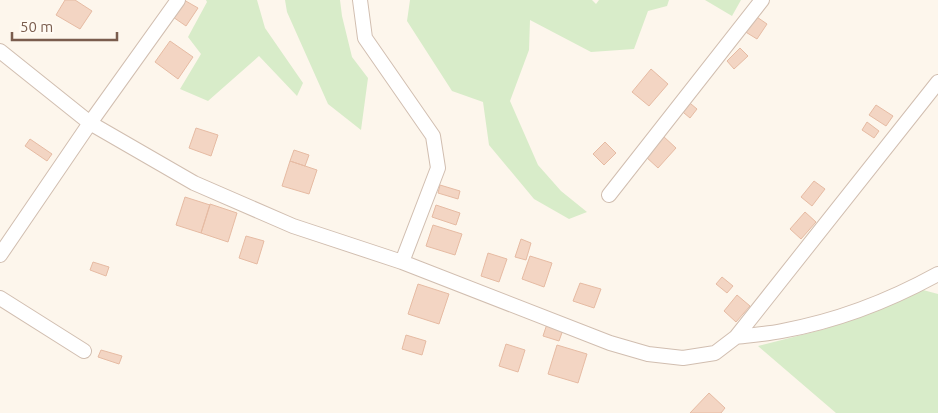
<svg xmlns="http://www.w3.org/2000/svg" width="938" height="413" font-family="Ubuntu,sans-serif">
  <rect width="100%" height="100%" fill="#fdf6ec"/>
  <path fill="#d8ecc9" d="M206,0h51l8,28 38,55 -6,13 -38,-40 -51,45 -28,-12 21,-35 -13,-17 19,-35z
    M285,0h55l2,16 10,41 16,21 -7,52 -33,-26 -41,-92z
    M410,0h182l4,4 3,-4h70l-2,6 -19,5 -14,38 -43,3 -61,-32 -1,30 -19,51 28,64 23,26 26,21 -18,7 -35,-20 -45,-54 -6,-43 -31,-11 -45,-70z
    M705,0h36l-9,16z
    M923,290l15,4v119h-102l-78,-67 67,-17z"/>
  <path fill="#f3d5c3" stroke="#e6bba3" d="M65,0h10l17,11 -12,18 -24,-14z
    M184,0l14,8 -12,18 -13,-9z
    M754,15l13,9 -10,15 -13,-8z
    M170,41l23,16 -15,22 -23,-17z
    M740,48l8,8 -14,13 -7,-8z
    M651,69l17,15 -19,22 -17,-14z
    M685,99l12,10 -7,9 -12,-10z
    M876,105l17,11 -7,10 -17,-11z
    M867,122l12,9 -5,7 -12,-8z
    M196,128l22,7 -7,21 -22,-8z
    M663,136l13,12 -18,20 -13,-12z
    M30,139l22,15 -5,7 -22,-15z
    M605,142l11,11 -12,12 -11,-11z
    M294,150l15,5 -4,11 -15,-5z
    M290,161l27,9 -8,24 -27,-8z
    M814,181l11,8 -13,17 -11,-9z
    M440,185l20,6 -2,8 -20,-6z
    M185,197l25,8 -9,28 -25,-8z
    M210,204l27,9 -9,29 -27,-9z
    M436,205l24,8 -4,12 -24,-8z
    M805,212l11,10 -15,17 -11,-10z
    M433,225l29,9 -7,21 -29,-9z
    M246,236l18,5 -7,23 -18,-6z
    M521,239l10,4 -5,17 -11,-3z
    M488,253l19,6 -8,23 -18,-6z
    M530,256l22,7 -8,24 -22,-8z
    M93,262l16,5 -3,9 -16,-6z
    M722,277l11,9 -6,7 -11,-9z
    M580,283l21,6 -7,19 -21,-7z
    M418,284l31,10 -10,30 -31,-10z
    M737,295l13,11 -14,16 -12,-11z
    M548,321l16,6 -5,14 -16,-5z
    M406,335l20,6 -4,14 -20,-6z
    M506,344l19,6 -7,22 -19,-6z
    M557,345l30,9 -9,29 -30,-9z
    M101,350l21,6 -3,8 -21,-7z
    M709,393l16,15 -4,5h-31z"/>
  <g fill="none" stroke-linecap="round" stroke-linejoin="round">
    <g stroke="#d1beb0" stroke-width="16">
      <path id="minor" d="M360,0l5,38 68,98 5,32 -36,94
        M0,51l90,72 104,60 99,43 109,36 208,81 38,11 35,4 32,-5 21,-16 202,-255
        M609,195l153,-195
        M0,255l90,-132 88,-123
        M0,298l84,53
        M736,337c16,-2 31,-3 46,-6 55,-10 107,-30 156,-57"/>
    </g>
    <use href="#minor" stroke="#fff" stroke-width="14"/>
  </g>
  <path d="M12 32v8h105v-8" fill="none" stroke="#7a5c4d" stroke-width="2.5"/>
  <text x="20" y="32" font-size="15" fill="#7a5c4d" stroke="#fffaf3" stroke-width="4" paint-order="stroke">50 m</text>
</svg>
